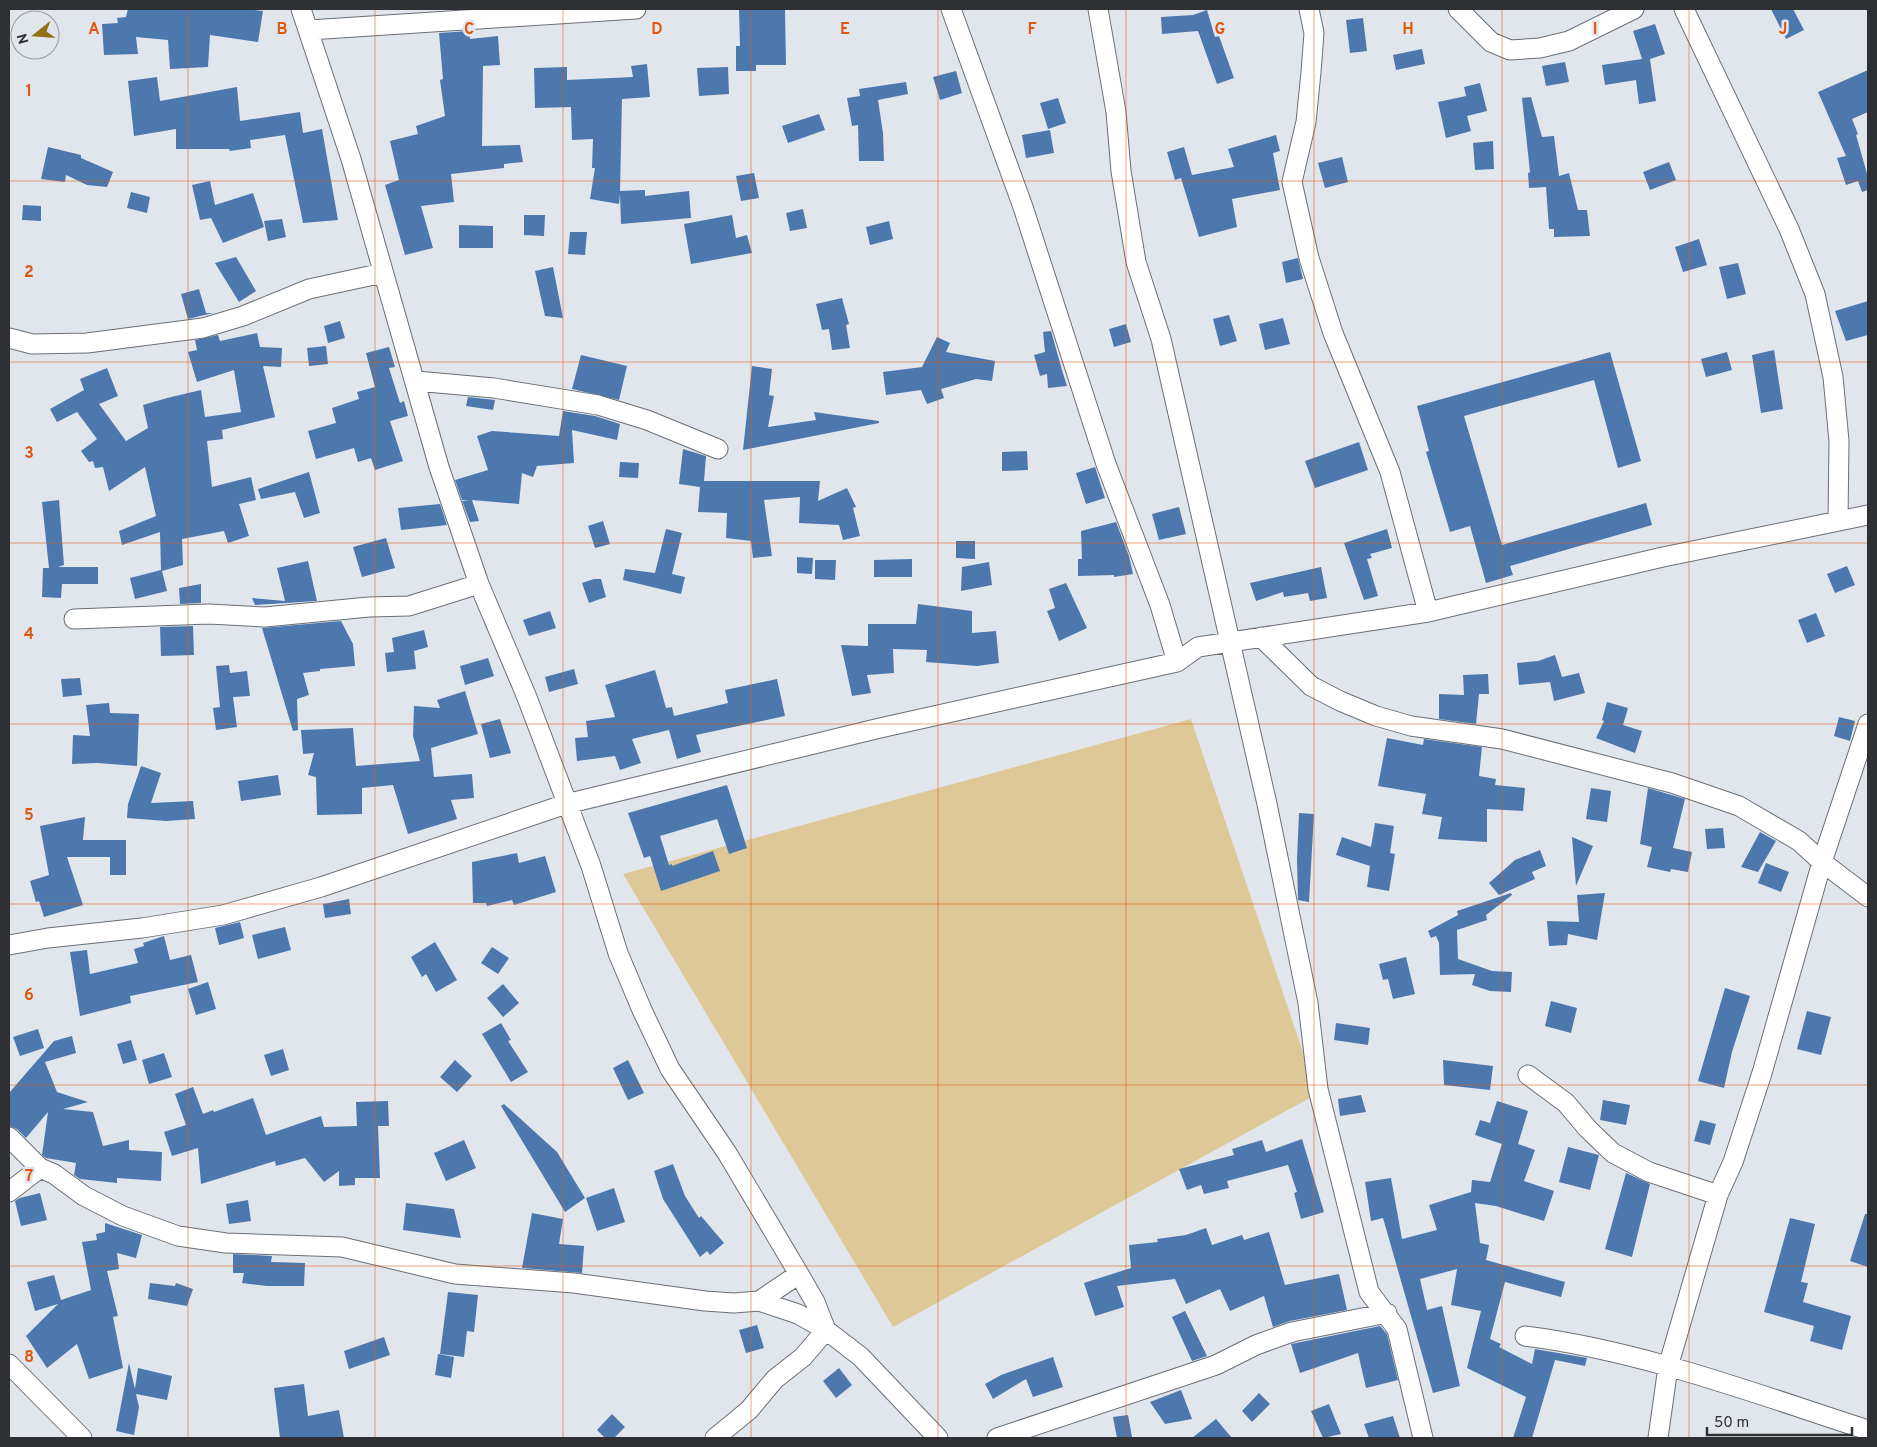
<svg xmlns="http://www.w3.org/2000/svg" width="1877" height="1447" font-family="Overpass,sans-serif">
  <rect width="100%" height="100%" fill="#e1e6ed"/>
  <path fill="#dfc897" d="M1191,719l126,375 -424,233 -270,-453z"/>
  <path fill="#4d78ae" d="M128,9h119l16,2 -5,31 -48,-7 -2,32 -38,2 -2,-29 -32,-3 2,17 -34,1 -2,-31 16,-1 -1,-5 9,-1z
    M739,9h46l1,56h-30v6h-20v-25h4z
    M1771,9h22l11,21 -18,9z
    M1207,10l8,27 4,-1 15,42 -17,6 -19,-53 -36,3 -1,-17 32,-2z
    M1363,18l4,33 -17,2 -4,-33z
    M1655,24l10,30 -15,5 6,42 -17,3 -3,-24 -31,5 -3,-20 40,-6 -9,-28z
    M469,31l1,8 28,-3 2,29 -17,1 -1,80 38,-1 3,17 -19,2v4l-53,6 3,28 -33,4 12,42 -28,7 -20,-70 14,-5 -9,-39 28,-7 -2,-8 29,-10 -5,-36 3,-1 -4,-46z
    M1422,49l3,15 -29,6 -3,-15z
    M1565,62l4,20 -23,4 -4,-20z
    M647,64l3,33 -28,2 -2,92 25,-1v6l44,-5 2,27 -70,6 -1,-30 -1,10 -29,-5 5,-31h-3l1,-29 -21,1 -1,-33 -36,1 -1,-40 33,-1v13l66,-3 -2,-11z
    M728,67l1,27 -30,2 -2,-28z
    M1868,70v42l-16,7 6,15 -2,1 12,42v13l-6,2 -4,-11 -12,4 -9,-27 9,-2 -28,-64z
    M956,71l6,22 -22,7 -7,-23z
    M157,77l3,24 77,-14 3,34 60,-9 3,21 19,-4 16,91 -35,3 -18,-88 -35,5 1,8 -21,3 -1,-2h-53v-20l-42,7 -6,-55z
    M906,82l2,12 -30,6 5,33 1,28h-25l-1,-36 -6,1 -5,-28 13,-2 -1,-7z
    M1480,83l7,28 -20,5 4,15 -25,7 -8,-36 28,-6 -2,-9z
    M1531,97l11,40 12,-1 5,40 10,-3 9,37h9l3,26 -36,1v-8h-5l-3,-42 -17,1 -1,-15 2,-1 -8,-74z
    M1058,98l8,25 -18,6 -8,-26z
    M819,114l6,16 -37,13 -6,-17z
    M1050,130l4,23 -28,5 -4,-23z
    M1276,135l4,16 -7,2 7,37 -48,9 5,28 -38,10 -18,-59 -6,2 -8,-28 17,-5 8,28 42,-8 -6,-18z
    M1493,141l1,28 -19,1 -2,-27z
    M48,147l33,8v3l32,14 -6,15 -20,-2 -21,-10 -1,7 -24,-3z
    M1342,157l6,25 -23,6 -7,-25z
    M1669,162l7,18 -26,10 -7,-18z
    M754,173l5,25 -18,3 -5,-25z
    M210,181l5,24 38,-12 11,34 -41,16 -12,-25 -11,2 -8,-35z
    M131,192l19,5 -3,16 -20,-5z
    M23,205l18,1v15l-19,-1z
    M803,209l4,19 -17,3 -4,-18z
    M524,215h21l-1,21 -20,-1z
    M732,215l4,23 11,-3 5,18 -61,11 -7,-40z
    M282,219l4,18 -18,4 -4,-20z
    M889,221l4,18 -23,6 -4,-18z
    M459,225l34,1v22h-34z
    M570,232h17l-2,23 -17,-1z
    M1699,239l8,26 -24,7 -8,-25z
    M236,257l20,34 -17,11 -24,-39z
    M1298,258l5,21 -17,4 -4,-21z
    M1738,263l8,31 -19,5 -8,-32z
    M553,267l10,51 -18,-2 -10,-45z
    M199,289l7,24h7l-25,6 -7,-25z
    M842,298l7,26 -3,1 4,23 -18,2 -3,-21 -7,1 -6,-26z
    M1868,301v34l-22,6 -11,-30z
    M1229,315l8,26 -17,5 -7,-27z
    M1283,318l7,26 -25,6 -6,-26z
    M340,321l5,17 -17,5 -4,-17z
    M1126,324l5,18 -17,5 -5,-18z
    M1051,331l11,39 5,16 -19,2 -1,-14 -7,2 -6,-21 11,-3 -2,-20z
    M257,333l3,14 22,1 -1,19 -18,-1 12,51 -53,13 1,9 -16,2 5,46 39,-10 5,23 -17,4 10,32 -21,7 -4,-12 -42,8 1,26 -21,6 5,20 -32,8 -5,-21 31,-8 -1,-38 -38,13 -3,-14 37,-15 -11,-49 -36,24 -6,-24 -8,1 -2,-7 -4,1 -8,-11 16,-12 -20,-27 -20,10 -7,-13 34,-19 -4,-11 27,-11 11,28 -19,8 27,37 22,-13 -5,-23 24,-7 34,-8 4,27 36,-5 -7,-42 -37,12 -9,-30 9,-2 -2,-10 23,-5 2,6z
    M937,337l13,6 -4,9 49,9 -3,20 -16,-2 -35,10 3,9 -17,6 -6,-14 -35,5 -3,-23 39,-5z
    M326,346l2,18 -19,2 -2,-18z
    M389,347l6,20 -6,1 11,35 4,-2 4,15 -18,5 13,40 -28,9 -4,-12 -13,4 -4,-14 -38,11 -8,-28 28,-8 -4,-15 27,-9 -2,-7 18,-5 -9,-34z
    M1774,350l9,59 -22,4 -9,-58z
    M1610,352l31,109 -23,7 -24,-88 -130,36 38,129 144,-42 6,22 -142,41 3,9 -27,8 -16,-57 -20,6 -24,-80 3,-1 -12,-45z
    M1727,352l5,18 -26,7 -5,-18z
    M581,355l46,11 -8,34 -47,-11z
    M752,366l20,3 -3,26 5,1 -6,31 48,-7 -2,-8 65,9v2l-136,27z
    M468,397l27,3 -2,10 -27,-4z
    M563,411l32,5 25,8 -3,16 -45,-10 2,33 -37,3 -4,11 -11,-4 -3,31 -47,-4 7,21 -9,1 -8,-21 7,-1h-7l-7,-20 33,-10 -11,-34 15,-5 67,5z
    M1359,442l9,28 -53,18 -10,-27z
    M683,449l23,7 -2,25h116l-2,20 29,-13 9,19 -3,1 7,28 -17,4 -4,-15 -40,-2 1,-26 -36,3 8,56 -19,2 -2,-17 -25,-3 1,-25 -29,-1 2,-25 -21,-3z
    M1027,451l1,19 -26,1v-19z
    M620,462l19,1 -1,15 -19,-1z
    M1095,467l10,31 -19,6 -10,-31z
    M309,472l11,41 -16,5 -9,-26 -34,7 -3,-10z
    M59,500l5,65 -6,2h40v17h-36l-1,14 -19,-1 1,-29h6l-7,-66z
    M440,504l7,21 -46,5 -3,-22z
    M1179,507l7,27 -27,6 -7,-26z
    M603,521l7,23 -15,4 -7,-22z
    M1116,522l13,34 4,18 -19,3v-2l-36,1v-17h4l-1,-28z
    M666,529l16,4 -10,41 13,3 -4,17 -58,-14 2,-11 30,4z
    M1387,529l5,19 -22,6 2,4 -5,1 11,37 -14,4 -20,-57z
    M386,538l9,30 -33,9 -9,-30z
    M956,541h19v18l-19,-1z
    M797,557l16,1 -1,16 -15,-1z
    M912,559v18h-38v-17z
    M815,560h21l-1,20 -20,-1z
    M308,561l9,40 -62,4 -3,-7 33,3 -8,-33z
    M989,562l3,23 -31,6 1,-24z
    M1847,566l8,19 -20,8 -8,-19z
    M1321,567l6,31 -17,3 -2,-8 -24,4 -1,-5 -27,9 -6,-18z
    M594,579h7l5,18 -17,6 -7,-20z
    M1066,583l21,45 -28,13 -12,-30 8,-3 -6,-19z
    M201,584v19l-21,1 -1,-16z
    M918,604l54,7v22l24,-2 3,32 -22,3 -51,-4 1,-12 -34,-1 1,24 -27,2 4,18 -19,3 -11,-51 27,1v-22h48z
    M550,611l6,17 -27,8 -6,-16z
    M1816,613l9,23 -18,7 -9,-23z
    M341,621l12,23 2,22 -35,3v2l-17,2 6,22 -12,4 1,31 -5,1 -31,-103z
    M193,626l1,29 -33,1 -1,-29z
    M424,630l4,17 -14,4 2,18 -29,3 -2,-19 9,-1 -2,-14z
    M1555,655l7,22 17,-4 6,20 -31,8 -4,-19 -31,3 -2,-22 21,-2z
    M488,658l6,18 -29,9 -5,-19z
    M229,665l1,8 17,-2 3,25 -17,1 4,30 -21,3 -3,-22 7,-1 -4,-41z
    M574,669l4,15 -29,8 -4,-15z
    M655,670l11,38 6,-1 2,9 54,-13 -3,-13 52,-11 8,37 -89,19 5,17 -24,7 -8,-29 -37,9 9,24 -21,7 -5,-14 -38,5 -2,-23 13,-1 -2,-16 29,-4 -10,-32z
    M1488,674l1,20h-10l-3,30 -37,-5v-25l25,1 -1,-20z
    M80,678l2,17 -19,2 -2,-18z
    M465,691l13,43 -47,14 3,29 38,-3 2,24 -23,2 6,19 -49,15 -15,-49 -31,3v26l-45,1 -1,-38 -8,-2 6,-22 -11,1 -2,-24 52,-2 3,38 64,-5 -7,-25 1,-30 26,2 -3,-8z
    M1607,702l21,6 -5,17 19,6 -7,22 -39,-15 8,-17 -2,-1z
    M109,703l1,10 29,1 -2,52 -40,-3 -25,1 1,-29 17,1 -4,-31z
    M1839,717l16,4 -5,20 -16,-5z
    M500,719l11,34 -21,5 -9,-34z
    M1387,738l36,7 1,-6 58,8 -3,29 17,3 -1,6 30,3 -2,23 -36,-2v33l-49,-3 4,-22 -20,-3 4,-20 -48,-8z
    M141,766l20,7 -10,30 42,-2 2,18 -29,2 -39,-3 1,-14z
    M278,775l3,20 -40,6 -3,-20z
    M727,785l20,63 -18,6 -12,-35 -57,17 9,29 3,-1v2l41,-15 7,20 -59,20 -11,-35 -6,2 -16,-45z
    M1591,788l20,3 -4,31 -21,-3z
    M1648,788l37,11 -12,49 19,4 -4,20 -17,-3 -1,3 -23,-5 5,-20 -12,-3z
    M1299,813l15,1 -5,88 -11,-2 -1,-41z
    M85,817l-2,23h43v35h-16v-18h-43l16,48 -39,12 -5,-16 -3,1 -6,-21 19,-6 -9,-49z
    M1375,823l19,3 -4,27 5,1 -6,37 -22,-4 3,-21 -34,-11 6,-18 29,10z
    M1723,828l2,20 -18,1 -2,-20z
    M1760,832l16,9 -18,31 -17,-5z
    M1572,837l21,9 -17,40z
    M1540,850l6,16 -14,6 3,7 -36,16 -10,-12 26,-23z
    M517,853l2,10 26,-7 11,36 -42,13 -2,-5 -25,6 -1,-3h-13l-1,-41z
    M1766,863l23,9 -8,20 -23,-9z
    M1511,893l1,2 -26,20 1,5 -30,10 1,29 34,12 20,1 -1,20 -21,-1 -18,-6 3,-11 -35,1 -1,-32 -3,-7 -5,2 -3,-7 30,-16 -1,-4z
    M1605,893l-8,47 -29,-6 -1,11 -18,1 -2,-25 32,1 -2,-27z
    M349,899l2,15 -26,4 -2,-14z
    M240,922l4,16 -25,7 -4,-17z
    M285,927l6,23 -33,9 -6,-24z
    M164,936l6,24 21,-5 7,27 -68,14 1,7 -51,13 -10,-64 17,-2 3,24 48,-11 -4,-14 10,-3 -1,-3z
    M435,942l22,38 -21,12 -10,-18 -4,3 -11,-20z
    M492,947l17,11 -11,16 -17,-11z
    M1406,957l9,37 -22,5 -5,-20 -5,1 -4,-16z
    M208,982l8,27 -20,6 -8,-26z
    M503,984l16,19 -16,14 -16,-19z
    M1725,988l25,8 -18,56 -8,36 -26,-7z
    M1551,1001l26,7 -6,25 -26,-7z
    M1807,1011l24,6 -10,38 -24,-6z
    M501,1023l10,17 -3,1 20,31 -17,10 -29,-48z
    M1336,1023l34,5 -2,17 -34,-5z
    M38,1029l6,19 -24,8 -7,-19z
    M72,1036l4,17 -31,9 12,30 31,10 -25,7 30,3 10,34 26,-6v10l33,2 -1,29 -44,-3v5l-37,-4 -6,-4 2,-12 -30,-5 -4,-3 6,-43 -22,26 -9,-9 -8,-3v-33l45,-52z
    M131,1040l6,20 -14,4 -6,-20z
    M283,1049l6,21 -18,6 -7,-21z
    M164,1053l8,24 -23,7 -7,-24z
    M455,1060l17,16 -15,16 -17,-15z
    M628,1060l16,33 -16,7 -15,-32z
    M1443,1060l50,6 -3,24 -46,-5z
    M193,1087l10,27 10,-4 1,2 39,-14 13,37 55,-19 3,11 33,-1 -1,-24 32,-1 1,25h-11l2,52h-25v7l-16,1v-15l-15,11 -19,-24 -29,8 -1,-5 -74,23 -3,-36 -26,8 -8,-24 22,-7 -11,-31z
    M1361,1095l5,17 -26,4 -2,-17z
    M1603,1100l27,5 -4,20 -26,-5z
    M1497,1101l31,10 -10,33 17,6 -11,31 30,10 -10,30 -48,-15 -21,-3 5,40 9,2 -3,15 79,22 -4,15 -56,-15 -15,57 11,5 -2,3 33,17 3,-15 52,9 -2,8 -30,-6 -23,78h-19l13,-41 -59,-29 14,-57 -30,-6 6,-36 -37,10 7,31 15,-4 18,80 -27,7 -50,-175 -12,3 -6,-39 26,-4 11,61 35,-9 -8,-25 42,-13 1,-12 18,2 12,-38 -27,-9 5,-15 10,3z
    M504,1104l53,48 28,46 -20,14 -64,-106z
    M1700,1120l16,4 -6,21 -16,-4z
    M1302,1139l22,73 -23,7 -7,-26 3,-1 -9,-27 -61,16 2,7 -25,6 -3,-9 -14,5 -8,-21 55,-14 -2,-6 30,-9 4,12z
    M464,1140l12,28 -30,13 -12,-28z
    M1568,1147l31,8 -9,35 -31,-8z
    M673,1164l12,32 14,22 2,-2 23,27 -14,12 -3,-4 -7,6 -37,-58 -9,-28z
    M1626,1173l24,11 -18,73 -27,-8z
    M614,1188l11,34 -28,9 -11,-33z
    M40,1193l7,27 -26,6 -6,-25 5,-3z
    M248,1200l3,21 -22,3 -3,-20z
    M406,1203l48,6 7,29 -58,-8z
    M532,1213l31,6 -4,25 25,2 -2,27 -60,-5z
    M1865,1214h3v53l-18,-6z
    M1790,1218l25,6 -14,58 7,1 -5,19 48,14 -9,34 -32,-9 4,-15 -50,-14z
    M105,1223l37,12 -6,23 -19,-5 2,16 -12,2 11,45 -5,1 10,51 -34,11 -12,-35 -30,24 -21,-32 32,-32 -23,7 -8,-29 27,-7 7,25 30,-10 -9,-48 15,-2 -1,-6 9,-2z
    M1206,1228l6,17 30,-10 2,5 25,-8 16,53 54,-11 8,36 -57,11 -17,6 -9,-31 -34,15 -10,-22 -34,15 -11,-25 -58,7 7,21 -29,9 -11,-33 47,-15 -2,-23 29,-3 -1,-3 29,-4z
    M233,1254l39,2 -1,6 34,1 -1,23h-37l-25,-3 2,-10h-11z
    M150,1283l25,3 1,-3 17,6 -6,17 -39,-7z
    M448,1292l30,3 -4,37 -7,-1 -3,26 -24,-3z
    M1185,1311l22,45 -15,5 -20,-44z
    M757,1325l7,23 -18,5 -7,-23z
    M1380,1326l7,8 11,46 -32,8 -8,-35 -58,20 -9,-29z
    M384,1337l6,18 -41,14 -5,-18z
    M438,1354l16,3 -3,21 -16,-3z
    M1053,1357l10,30 -30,10 -7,-18 -33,20 -8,-15 16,-9z
    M129,1363l6,26 3,-21 34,8 -5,24 -31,-6 3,13 -5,28 -18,-4z
    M839,1368l13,17 -16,13 -13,-17z
    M304,1384l4,32 31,-6 5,28h-64l-6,-50z
    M1181,1390l11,29 -27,5 -15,-22z
    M1259,1393l11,11 -18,18 -10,-11z
    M1329,1404l12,30 -18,4 -12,-27z
    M612,1414l13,13 -11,11h-9l-8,-8z
    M1128,1415l4,22 -15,1 -4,-21z
    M1393,1416l7,22h-31l-5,-14z
    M1216,1419l16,19h-40z"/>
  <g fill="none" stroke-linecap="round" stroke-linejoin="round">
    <g stroke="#6b6f75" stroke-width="21">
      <path id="street" d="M301,9l50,150 88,308 40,117 47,111 65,171 27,87 24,57 28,59 57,84 72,121 16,28 11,28 35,27 77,81
        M951,9l72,198 83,257 54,141 17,57
        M1098,9l18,103 5,59 15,91 25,77 106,465 41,199 10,86 51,203 28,37 26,109
        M1309,9l5,24 -3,39 -5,50 -14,60 17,76 24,75 57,139 38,140
        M1458,9l33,33 19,8 30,-2 29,-7 65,-32
        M1684,9l105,220 26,65 18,83 6,64 -1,79
        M309,30l327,-21
        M9,338l23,6 55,-1 116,-15 40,-12 66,-27 74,-16
        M416,381l78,7 104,17 49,15 71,29
        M74,619l135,-5 56,3 104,-10 40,-1 70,-22
        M1261,637l50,49 29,15 36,15 35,10 91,13 170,44 67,23 60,35 23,21 46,35
        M9,945l39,-7 94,-10 81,-13 98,-28 245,-83 314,-76 297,-66 21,-15 230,-35 235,-55 205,-42
        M1528,1075l38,28 22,26 25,24 36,19 69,23
        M9,1137l31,31 14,6 30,22 39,20 55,20 48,7 116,4 113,27 119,9 131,18 29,2 25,-2 39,13 28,16 -23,27 -28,22 -26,31 -34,28
        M9,1192l31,-24
        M759,1301l40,-27
        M1525,1336c118,15 231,58 343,94
        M9,1364l73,74
        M997,1438l219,-73 40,-20 36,-13 95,-19
        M1658,1438l10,-71 50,-172 15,-33 29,-89 60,-211 46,-138"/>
    </g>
    <use href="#street" stroke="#fff" stroke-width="19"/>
  </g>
  <path fill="none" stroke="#df570e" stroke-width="1" stroke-opacity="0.55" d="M188,9v1429M375,9v1429M563,9v1429M751,9v1429M938,9v1429M1126,9v1429M1314,9v1429M1502,9v1429M1689,9v1429M9,181h1859M9,362h1859M9,543h1859M9,724h1859M9,904h1859M9,1085h1859M9,1266h1859"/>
  <g font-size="16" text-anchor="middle" font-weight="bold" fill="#df570e" stroke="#e1e6ed" stroke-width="5" stroke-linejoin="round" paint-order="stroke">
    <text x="94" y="34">A</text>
    <text x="282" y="34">B</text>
    <text x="469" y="34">C</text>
    <text x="657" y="34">D</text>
    <text x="845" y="34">E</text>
    <text x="1032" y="34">F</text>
    <text x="1220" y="34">G</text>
    <text x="1408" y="34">H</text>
    <text x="1595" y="34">I</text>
    <text x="1783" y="34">J</text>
    <text x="29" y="96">1</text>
    <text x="29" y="277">2</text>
    <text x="29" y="458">3</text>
    <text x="29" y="639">4</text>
    <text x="29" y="820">5</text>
    <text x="29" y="1000">6</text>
    <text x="29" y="1181">7</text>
    <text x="29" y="1362">8</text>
  </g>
  <rect width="1877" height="1447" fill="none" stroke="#2e3033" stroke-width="20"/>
  <g transform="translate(35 35) rotate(253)"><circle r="24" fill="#e1e6ed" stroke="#999da3"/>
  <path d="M0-4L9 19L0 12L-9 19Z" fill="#927017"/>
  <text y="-8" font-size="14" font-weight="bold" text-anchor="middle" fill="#2e3033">N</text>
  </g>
  <path d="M1707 1427v8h145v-8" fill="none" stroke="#2e3033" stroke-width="2.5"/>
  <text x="1714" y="1427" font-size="15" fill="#2e3033" stroke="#e1e6ed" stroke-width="4" paint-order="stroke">50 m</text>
</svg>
